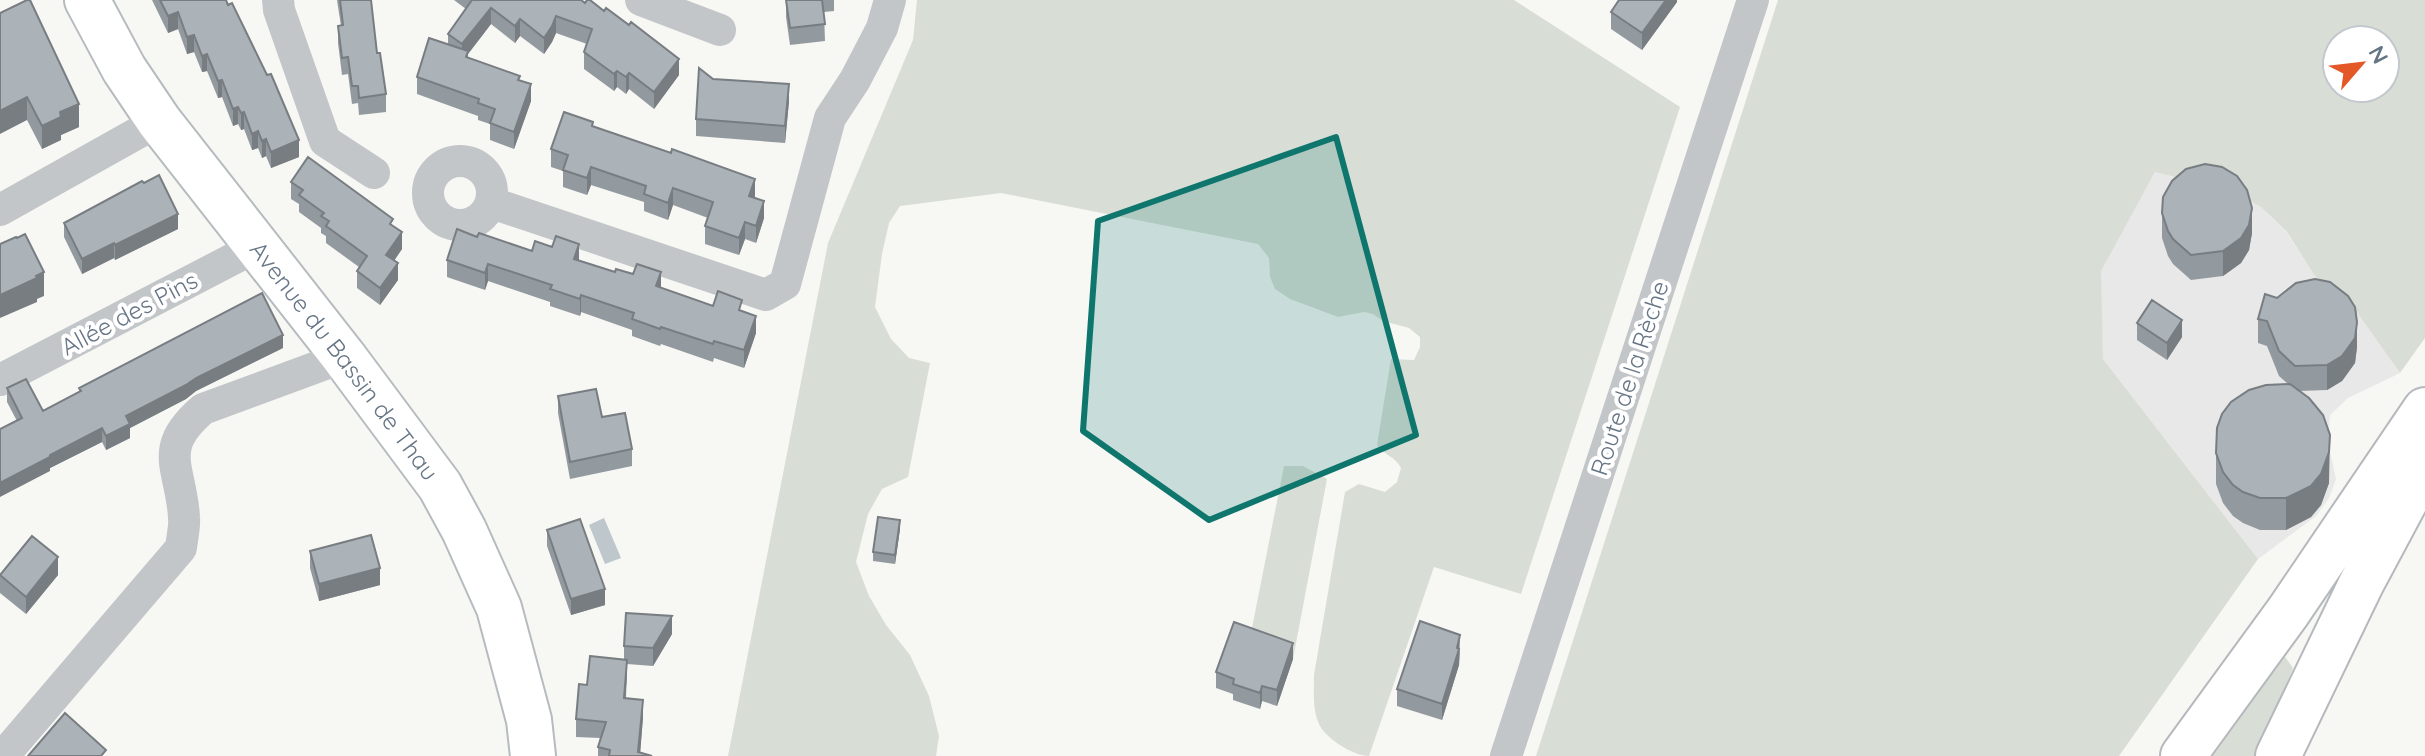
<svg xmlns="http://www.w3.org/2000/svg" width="2425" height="756" font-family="Quicksand,sans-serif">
  <rect width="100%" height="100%" fill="#f7f7f4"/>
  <path fill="#e7e8e7" d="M2155,172l82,21 25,15 25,25 27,42 37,29 49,69 -52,25 -18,17 -2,27 8,37 -7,19 -13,18 -58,43 -155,-200 -3,-88z"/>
  <path fill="#d8ded5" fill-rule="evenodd" d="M917,0h597l166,107 -159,487 -87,-27 -65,189c-15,0 -41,-16 -49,-30 -8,-14 -6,-36 -6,-51l31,-183 14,-8 26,8 12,-10 4,-14c-6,-12 -16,-12 -24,-23l14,-86 23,1 6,-13v-10l-11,-9 -26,-7 -10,-7 -9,-2 -26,5 -48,-18 -15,-10 -5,-12 -1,-19 -11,-14 -257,-51 -101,13 -11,17 -7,31 -7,53 16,32 18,19 21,5 -22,114 -26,12 -14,25 -12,48 13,34 17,29 24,30 19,41 10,40 -3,20h-208l100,-513 85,-203z
    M1778,0h647v338l-25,35 -49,-69 -37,-29 -27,-43 -25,-24 -25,-15 -82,-21 -54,99 2,88 155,200 -139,197h-583zM2337,40h48v48h-48z
    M1284,466h19l24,13 -34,180 -44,-16z
    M2281,651l12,17 -36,88h-51z"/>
  <path fill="#bdc7cc" d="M604,518l17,40 -16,6 -16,-39z"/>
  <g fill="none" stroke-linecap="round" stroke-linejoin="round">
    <g stroke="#b6bbc0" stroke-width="48">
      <g id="secondary">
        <path id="s1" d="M87,0l37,69 35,52 185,236 96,129 24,44 35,78 30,112 4,36"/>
      </g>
    </g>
    <g stroke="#b5b9bd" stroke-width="48">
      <path id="primary" d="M2183,756l105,-144 137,-202
        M2278,756l83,-172 64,-120"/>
    </g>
    <path stroke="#c2c6c9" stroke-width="32" d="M278,0l1,10 46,131 49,32
      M641,0l79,30
      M428 193a32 32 0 1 1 64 0a32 32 0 1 1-64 0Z
      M492,203l274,92 19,-11 45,-166 25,-38 27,-52 8,-28
      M0,210l159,-89
      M0,380l258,-134
      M4,755l177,-207c1,-10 4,-21 3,-31 -3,-50 -28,-68 19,-108l141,-52
      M1506,756l247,-756"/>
    <use href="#secondary" stroke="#fff" stroke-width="44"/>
    <use href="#primary" stroke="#fff" stroke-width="44"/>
  </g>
  <path fill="#939a9f" d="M152,0h74l73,157 -28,11 -5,-12 -4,2 -4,-10 -6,2 -8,-21 -3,1 -3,-6 -5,2 -11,-29 -4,1 -11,-27 -5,1 -8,-20 -7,2 -9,-25 -10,4z
    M337,0h34l6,53 9,41v18l-27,3 -1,-12 -6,1 -4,-30 -6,1 -4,-32v-17h3z
    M454,0h127l98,75 -25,34 -25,-20 -3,5 -9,-7 -3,4 -30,-22v-17l3,-8 -31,-11 -4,9 -8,12 -24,-18 -5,7 -24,-19 -23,30v4l52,22 11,21 -17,48 -24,-9v-16l-12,-4v-4l-61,-22v-17l31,-32v-11l18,-25z
    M786,0h48v11l-10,1 1,29 -35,4 -4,-28z
    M1677,0v2l-35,48 -31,-21v-17z
    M0,13l79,114 -18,8v5l-19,9 -15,-29z
    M789,101l-4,42 -89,-7v-17z
    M593,127l162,69v2l9,20 -8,25 -11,-4 -6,16 -34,-11v-18l3,-8 -35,-13 -5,15 -24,-9v-9l-53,-17 -4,10 -24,-8v-16l-12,-4v-18z
    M291,182l102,45 9,22 -8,12 4,19 -18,25 -23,-17v-17l2,-4 -33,-24v-7l-5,-3v-5l-22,-16v-8l-8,-5z
    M2162,213l90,20 -3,17 -8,13 -18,13 -32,4 -18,-16 -5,-8 -6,-18z
    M64,223l114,6 -63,31 -1,-2 -32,16 -18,-37z
    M477,237l55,14 20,-4 27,13 82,28 52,18 29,5 14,22 -12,35 -30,-10 -1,4 -52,-18 -1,2 -28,-10v-6l-51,-18 -1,4 -30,-10v-4l-62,-21 -3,9 -38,-13v-17z
    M2258,319l99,28 -2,16 -13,18 -15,9 -28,1 30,92 -8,22 -10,12 -25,13h-26l-17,-7 -10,-7 -10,-13 -7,-19v-31l72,-69 -9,-8 -12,-30 -9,-3z
    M2137,323l45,14 -15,23 -30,-20z
    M283,348l-87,43 -10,8 -56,29v10l-24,12 -4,-8 -52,26v3l-33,-50 -10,-19v-14l36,23 36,-19v-4z
    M558,396l44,21 30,32v17l-62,13 -12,-66z
    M900,529l-5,35 -22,-3v-9z
    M547,530l58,75 -34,10 -24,-69z
    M310,551l70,34 -61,16 -9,-33z
    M0,575h58l-32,39 -26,-21z
    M672,634l-19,32 -26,-2 -1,34 17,19 -3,35 12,4h-54v-9l2,-9 -24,-1v-18l11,-34 37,-26v-13z
    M1460,651l-1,14 -17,55 -45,-14v-17z
    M1293,659l-16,47 -15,-5 -2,8 -27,-9v-6l-17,-6v-16z"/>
  <path fill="#787d82" d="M1666,0h11v2l-35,48v-17z
    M491,8v16l-23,30v14l-6,-7v-17z
    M178,12v17l-10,4v-17z
    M556,16v17l-4,9 -8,12v-16z
    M520,19v17l-5,7v-17z
    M194,35v17l-7,2v-17z
    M207,54v17l-5,1v-16z
    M679,59v16l-25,34v-17z
    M617,71v16l-3,4v-17z
    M629,73v16l-3,5v-17z
    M222,80v17l-4,1v-17z
    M531,84v17l-17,48v-17z
    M789,84v17l-4,42v-17z
    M27,97v23l-27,14v-23z
    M79,104v23l-18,8v5l-19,9v-23l18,-14z
    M238,107v17l-5,2v-17z
    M244,112v17l-3,1v-17z
    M258,131v17l-6,2v-16z
    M266,139v17l-4,2v-17z
    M299,140v17l-28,11v-16z
    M591,167v18l-4,10v-17z
    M755,179v17l-6,17v-17z
    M673,188v17l-5,15v-17z
    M764,201v17l-8,25v-17z
    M2252,208v25l-3,17 -8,13 -18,13v-25z
    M178,214v15l-63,31v-15z
    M745,222v17l-6,16v-17z
    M402,232v17l-16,23v-17z
    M114,243v15l-32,16v-15z
    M579,244v17l-5,-2z
    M398,263v17l-18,25v-17z
    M488,264v17l-3,9v-17z
    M44,272v24l-7,3v3l-37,16v-23z
    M661,272v17l-5,-3z
    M581,295v17l-1,4v-17z
    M756,316v17l-12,35v-18z
    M2182,320v17l-15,23v-17z
    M2357,322v25l-2,16 -13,18 -15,9v-25z
    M283,335v13l-87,43 -10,8 -56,29v10l-24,12v-14l20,-20 70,-38z
    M102,428v14l-52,26v3l-50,26v-14l50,-28z
    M2330,435l-1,48 -8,22 -10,12 -25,13v-32z
    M900,520v9l-5,35v-9z
    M58,557v18l-32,39v-17z
    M380,568v17l-61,16v-17z
    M605,589v16l-34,10v-16z
    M672,616v18l-19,32v-18z
    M1460,635l-1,30 -17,55v-16z
    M1293,643v16l-16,47v-16z
    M627,660v17l-3,38v-17z
    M1262,686v15l-2,8v-16z
    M643,700v17l-3,39h-2z"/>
  <path fill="#abb3b9" stroke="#787d82" stroke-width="2" d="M27,0h3l49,104 -19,8 1,5 -19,9 -15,-29 -27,14v-98z
    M160,0h66l2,5 4,-2 35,72 4,-1 28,66 -28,12 -5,-13 -4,2 -4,-10 -6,3 -8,-22 -3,1 -3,-6 -5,2 -11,-29 -4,1 -11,-27 -5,2 -8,-21 -7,2 -9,-25 -10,4z
    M340,0h31l6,53h3l6,41 -27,4 -1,-12h-6l-4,-29 -6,1 -4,-32 5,-1z
    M472,0h109l4,3 2,-3h3l14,11 2,-3 23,17 2,-3 48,37 -25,33 -25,-19 -3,4 -9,-6 -3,3 -30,-22 8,-23 -36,-13 -4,10 -8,12 -24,-19 -5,7 -24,-18 -29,36 -14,-10z
    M786,0h36l3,24 -35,4z
    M1619,0h47l-24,33 -31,-21z
    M429,38l39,13 -2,6 54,19 -2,4 13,4 -17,48 -24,-9 5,-14 -17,-6 1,-4 -62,-22z
    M699,68l14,11 76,5 -4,42 -89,-7z
    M564,112l29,10 -1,4 79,27 1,-4 83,30 -6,17 15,5 -8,25 -11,-4 -6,16 -34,-12 8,-24 -40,-14 -5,15 -24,-9 2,-8 -55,-19 -4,11 -24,-8 5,-15 -17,-6z
    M308,157l85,62 -3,5 12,8 -16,23 12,8 -18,25 -23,-17 10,-15 -41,-30 3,-5 -8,-5 3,-3 -25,-18 4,-5 -12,-8z
    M2205,164l17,3 15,9 10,14 5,18 -3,17 -8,13 -18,13 -32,4 -18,-16 -5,-8 -6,-18 1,-16 9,-16 14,-12z
    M159,175l19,39 -63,31 -1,-2 -32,16 -18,-36 78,-42 2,2z
    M457,229l20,8 2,-4 53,18 3,-10 17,6 4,-11 23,8 -5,15 41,13 1,-3 17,5 4,-10 24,8 -5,14 57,20 5,-15 24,9 -3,10 17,6 -12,34 -30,-9 -1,3 -52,-17 -1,2 -28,-10 2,-6 -53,-18 -1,4 -30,-10 2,-4 -64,-21 -3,9 -38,-13z
    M25,234l19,38 -8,4 1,2 -37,17v-51l16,-7 1,1z
    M2315,279l15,3 18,14 7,11 2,15 -2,16 -13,18 -15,9 -32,1 -16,-15 -12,-30 -9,-2 7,-25 12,4 19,-15z
    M262,293l21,42 -87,43 -10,7 -60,31 4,8 -24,12 -4,-8 -52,27v2l-50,26v-54l22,-11 -15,-30 19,-9 17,32 38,-20 -2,-3z
    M2152,300l30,20 -15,23 -30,-20z
    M2290,384l19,14 14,17 7,20 -1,17 -8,22 -10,12 -25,12h-26l-17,-6 -10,-7 -10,-13 -7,-19 1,-25 5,-14 9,-12 18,-12 17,-5z
    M596,389l6,28 23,-4 7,36 -62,13 -12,-66z
    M878,517l22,3 -5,35 -22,-3z
    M580,519l25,70 -34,10 -24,-69z
    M371,535l9,33 -61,16 -9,-33z
    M32,536l26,21 -32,40 -26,-22z
    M626,613l46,3 -19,32 -29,-2z
    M1420,621l40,14 -3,13 2,1 -17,55 -45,-15z
    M1234,622l59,21 -16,47 -15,-4 -2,7 -27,-9 1,-5 -18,-7z
    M590,656l37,4 -3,38 19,2 -5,52 14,4h-43l1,-6 -12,-3 8,-25 -30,-3 3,-35 8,1z
    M65,713l41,37 -5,6h-73z"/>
  <path fill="#0f766e" fill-opacity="0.2" stroke="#0f766e" stroke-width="6" stroke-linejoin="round" d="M1336,137l80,298 -207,85 -126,-89 15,-210z"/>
  <g text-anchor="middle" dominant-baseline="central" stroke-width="8" stroke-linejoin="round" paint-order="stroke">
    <g font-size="24" fill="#667685" stroke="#fff">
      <text transform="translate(129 313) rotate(-28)">Allée des Pins</text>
      <text stroke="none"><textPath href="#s1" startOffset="444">Avenue du Bassin de Thau</textPath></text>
      <text transform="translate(1629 378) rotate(-72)">Route de la Rèche</text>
    </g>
  </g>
  <g transform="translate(2361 64) rotate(62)"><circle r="38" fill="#ffffff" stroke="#c2c8ce" stroke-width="2"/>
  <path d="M0-6L14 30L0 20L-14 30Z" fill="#e45727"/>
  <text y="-12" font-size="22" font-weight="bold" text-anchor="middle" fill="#667685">N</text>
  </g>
</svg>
